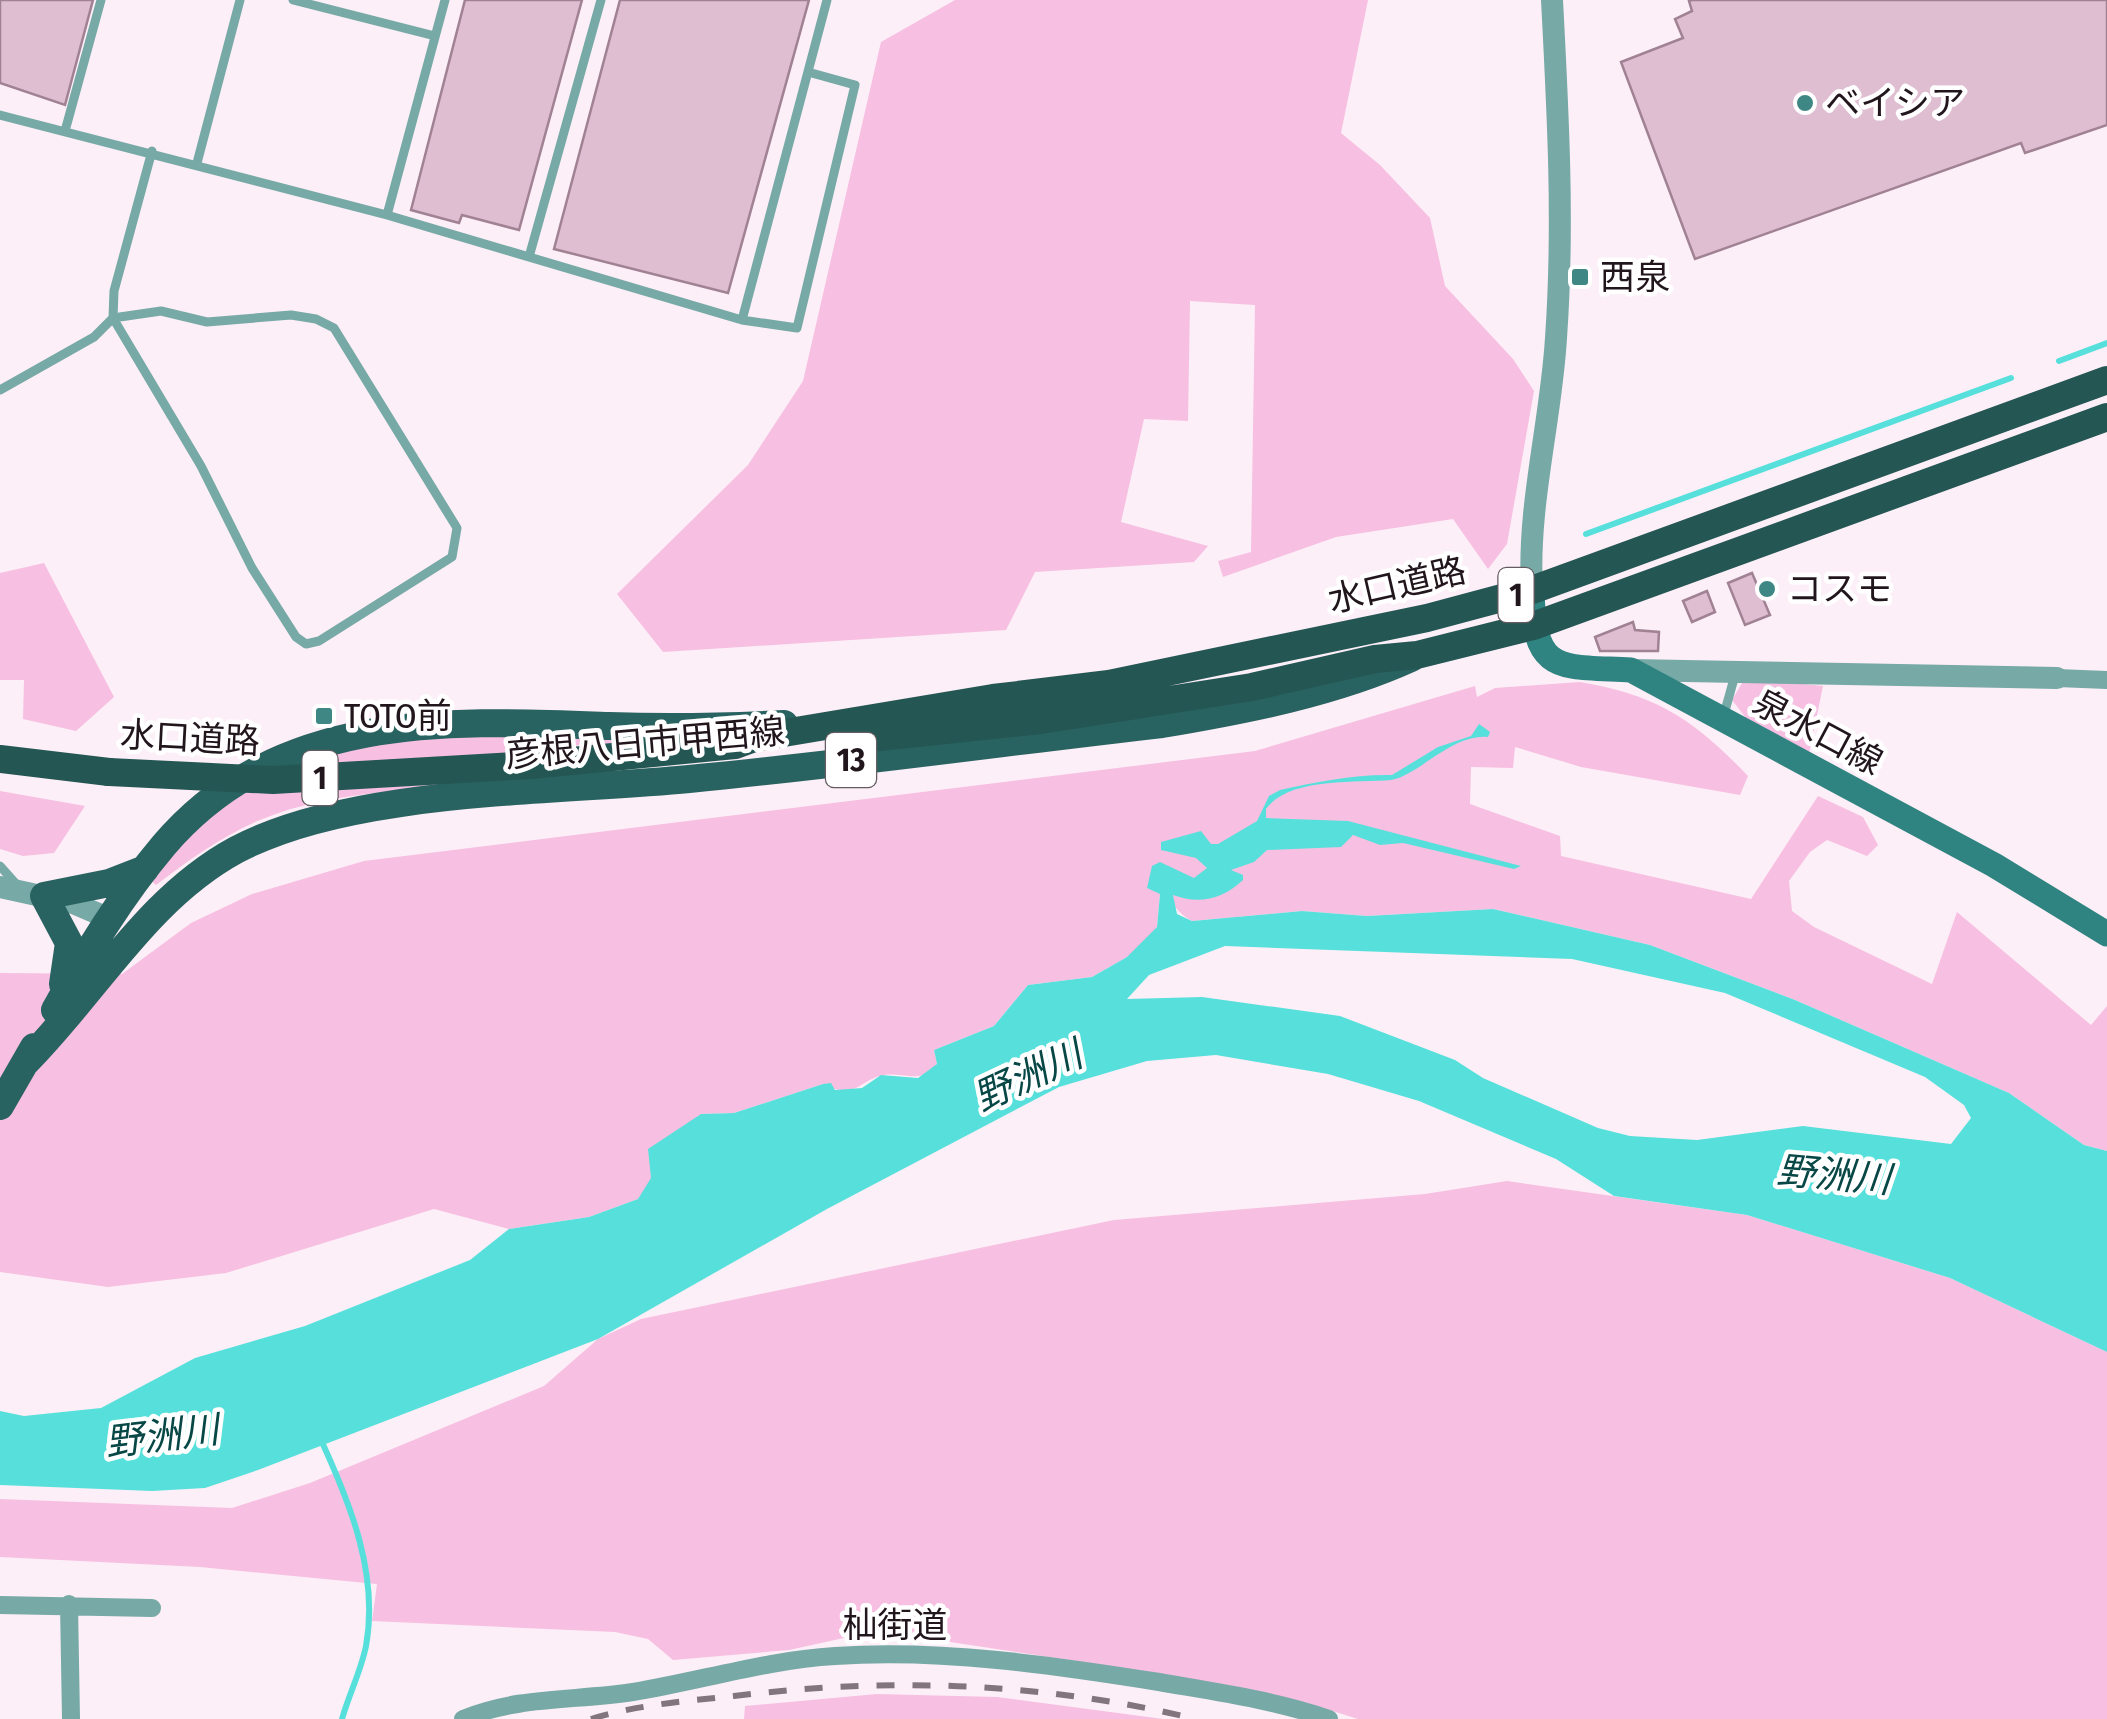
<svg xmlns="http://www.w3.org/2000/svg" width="2107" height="1719" font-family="'Fira Sans Condensed','Noto Sans JP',sans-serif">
  <rect width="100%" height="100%" fill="#fdeff7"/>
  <path fill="#f7bfe1" d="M955,0h413l-27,133 39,32 50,53 15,68 68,73 21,32 -27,153 -19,25 -35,-50 -117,18 -113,40 -5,-16 33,-9 4,-247 -65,-4 -2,120 -44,-2 -23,103 87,24 -14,16 -159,10 -29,58 -343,22 -46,-58 131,-129 55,-84 78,-339z
    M44,563l70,134 -38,34 -53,-12 1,-39h-24v-107z
    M1745,678l78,8 -14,68 -57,-28 -20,-26z
    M1580,682c78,13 114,38 168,94l-8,19 -159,-28 -66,-20 -2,21 -42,-1 -1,37 90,32 1,20 190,43 67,-103 45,21 15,28 -11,11 -40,-16 -17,12 -21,29 3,30 22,16 118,57 25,-72 134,113 16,-19v145l-23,-6 -75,-52 -214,-93 -145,-55 -157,-36 -126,7 -65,-5 -110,10c-15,-7 -18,-20 -32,-27l-3,33 -11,16 -19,14 -35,20 -64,8 -34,41 -60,24 3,14c-14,21 -33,8 -53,11 -24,4 -28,26 -61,9l-89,29 -33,1 -63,85 -49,18 -80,12 -75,-20 -208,64 -118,14 -108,-15v-299l122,1 69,-51 61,-29 112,-33 891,-110 220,-65 2,11 18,-9z
    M372,735l340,2 -190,12 4,34c-86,7 -185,3 -266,37 -38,16 -71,40 -104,65l-10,-9 75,-75z
    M0,791l85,15 -31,47 -31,3 -23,-7z
    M1507,1181l240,34 203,63 157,74v367h-749l-38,-12 -230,-44 -153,-23 -84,-4 -64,14 -116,10 -25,-21 -33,-7 -243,-11 5,-37 -177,-17 -200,-10v-58l232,9 78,-25 234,-97 54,-47 43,-20 473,-99 311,-26z
    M877,1694l120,3 166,22h-419l1,-13z"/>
  <path fill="#57e0db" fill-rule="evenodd" d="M1479,724l11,8 -2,5c-37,-3 -70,39 -97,43 -35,3 -102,-3 -125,29v9l82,3 173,45 -7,3 -111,-26 -23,2 -27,-10 -12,12 -74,3 -13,12 -23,8 12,5v5c-20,19 -44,25 -70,15l4,19 15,7 110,-10 65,5 126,-7 157,36 145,55 214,93 75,52 23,6v201l-157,-74 -203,-63 -133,-19 -58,-37 -137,-58 -91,-27 -112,-19 -69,6 -88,26 -232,122 -229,130 -340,131 -53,18 -53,3 -152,-6v-74l24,5 77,-8 94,-50 110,-32 165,-66 39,-31 80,-12 49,-18 13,-21 -3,-29 53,-35 33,-1 89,-29 8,-1 4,7 27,-2 19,-13 37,3 19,-14 -3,-14 60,-24 34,-41 64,-8 35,-20 30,-30 3,-33 -13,-6 5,-22 8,-4 34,16 13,-10 -11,-10 -35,-8v-8l40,-11 10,13h7l39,-23 12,-25 11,-6c35,-8 77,-16 112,-15l46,-28 33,-11zM1225,946l347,13 153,34 200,84 39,28 7,13 -20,26 -148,-18 -106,14 -67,-4 -32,-8 -115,-50 -28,-18 -115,-44 -138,-19 -75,2 22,-24z"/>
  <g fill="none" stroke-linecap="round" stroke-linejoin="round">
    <path stroke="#57e0db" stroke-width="6" d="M2059,361l48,-18
      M1586,534l425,-156
      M321,1440c29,63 58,134 45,206 -5,25 -17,48 -24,73"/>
  </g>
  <path fill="#dfbed2" stroke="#a08294" stroke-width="2.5" d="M0,0h93l-28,105 -65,-22z
    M465,0h117l-63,230 -57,-15 -3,8 -48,-13z
    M620,0h189l-81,293 -174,-44z
    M2107,0v125l-82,28 -4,-10 -326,116 -74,-197 62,-24 -8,-19 17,-8 -3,-10 3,-1z
    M1752,573l18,42 -25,10 -17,-42z
    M1707,591l8,21 -23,10 -9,-21z
    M1633,622l2,8 24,2 -1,19h-58l-5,-14z"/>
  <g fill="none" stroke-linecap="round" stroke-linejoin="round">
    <path stroke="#77a9a6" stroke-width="9" d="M293,0l142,36
      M0,115l387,100 355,105 55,8 58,-243 -47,-13
      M65,131l36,-131
      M197,163l43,-163
      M387,215l58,-215
      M529,257l72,-257
      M742,320l85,-320
      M0,390l94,-53 19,-19 48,-7 46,11 84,-7 25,4 18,9 123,200 -5,29 -133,84 -13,3 -10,-7 -44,-69 -51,-102 -88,-148 1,-27 38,-140
      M1723,718l12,-43
      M0,866l17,19"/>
    <path stroke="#77a9a6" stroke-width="18" d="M2057,678l50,2
      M69,1604l2,115
      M0,1605l152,3
      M463,1719c55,-23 112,-18 170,-27 67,-11 134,-32 202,-36 108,-7 217,9 324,26 57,10 115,18 170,37"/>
    <path stroke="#77a9a6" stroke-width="22" d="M1532,590c-5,-84 19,-168 24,-252 8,-113 2,-225 -4,-338
      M1631,670l426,8
      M0,887l73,16 35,15"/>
    <path stroke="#2f8481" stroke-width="25" d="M1532,590c2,85 26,76 99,80l363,195 113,69"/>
    <path stroke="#296361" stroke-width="28" d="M63,984l6,-41 -25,-47 65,-13 36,-14
      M55,1010c32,-58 66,-114 109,-165 115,-134 285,-125 445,-119 58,2 116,1 175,-2
      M25,1063c71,-71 121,-164 211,-213 116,-62 321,-58 453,-71 158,-15 315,-37 473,-55 83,-14 172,-31 249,-66
      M0,1106l34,-59"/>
    <path stroke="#245654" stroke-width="28" d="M861,739l180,-19 211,-33 123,-28 42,-4 116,-29 574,-209
      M0,759l109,13
      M531,765l204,-20 19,-7 239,-40 116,-14 318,-66 105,-28 575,-210"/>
    <path stroke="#82757d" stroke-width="6" stroke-dasharray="18 18" stroke-linecap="butt" d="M591,1719c45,-14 95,-18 143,-23 156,-19 308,-14 462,23"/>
    <path stroke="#245654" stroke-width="28" d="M109,772l164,8 258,-15"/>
  </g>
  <g fill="#3f8784" stroke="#fff" stroke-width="4">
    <circle cx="1805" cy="103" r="10"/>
    <rect x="1570" y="267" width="20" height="20" rx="5"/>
    <circle cx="1767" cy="589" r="10"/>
    <rect x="314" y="706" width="20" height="20" rx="5"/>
  </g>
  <g text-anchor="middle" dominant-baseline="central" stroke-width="9" stroke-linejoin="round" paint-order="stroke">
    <g fill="#fff" stroke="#645c61" stroke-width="2.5">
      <rect x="1498.5" y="568" width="35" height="54" rx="8"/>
      <rect x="826" y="733" width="50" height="54" rx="8"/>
      <rect x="302.5" y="751" width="35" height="54" rx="8"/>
    </g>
    <g font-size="32" font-weight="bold" fill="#22161d">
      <text x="1516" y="595">1</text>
      <text x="851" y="760">13</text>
      <text x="320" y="778">1</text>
    </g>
    <g font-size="35" fill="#22161d" stroke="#fff" text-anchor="start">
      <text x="1825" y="103">ベイシア</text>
      <text x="1600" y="277">西泉</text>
      <text x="1787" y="589">コスモ</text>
      <text x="344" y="716">TOTO前</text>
    </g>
    <g font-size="35" fill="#22161d" stroke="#fff">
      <text transform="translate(1397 585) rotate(-13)">水口道路</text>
      <text transform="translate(1818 732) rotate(28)">泉水口線</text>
      <text transform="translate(190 738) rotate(3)">水口道路</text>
      <text transform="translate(645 743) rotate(-5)">彦根八日市甲西線</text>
      <text x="895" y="1625">杣街道</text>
    </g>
    <g font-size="38" font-style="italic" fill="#074745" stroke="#fff">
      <text transform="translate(1028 1076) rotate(-25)">野洲川</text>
      <text transform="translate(1834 1175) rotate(5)">野洲川</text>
      <text transform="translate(162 1436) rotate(-7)">野洲川</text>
    </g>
  </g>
</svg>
